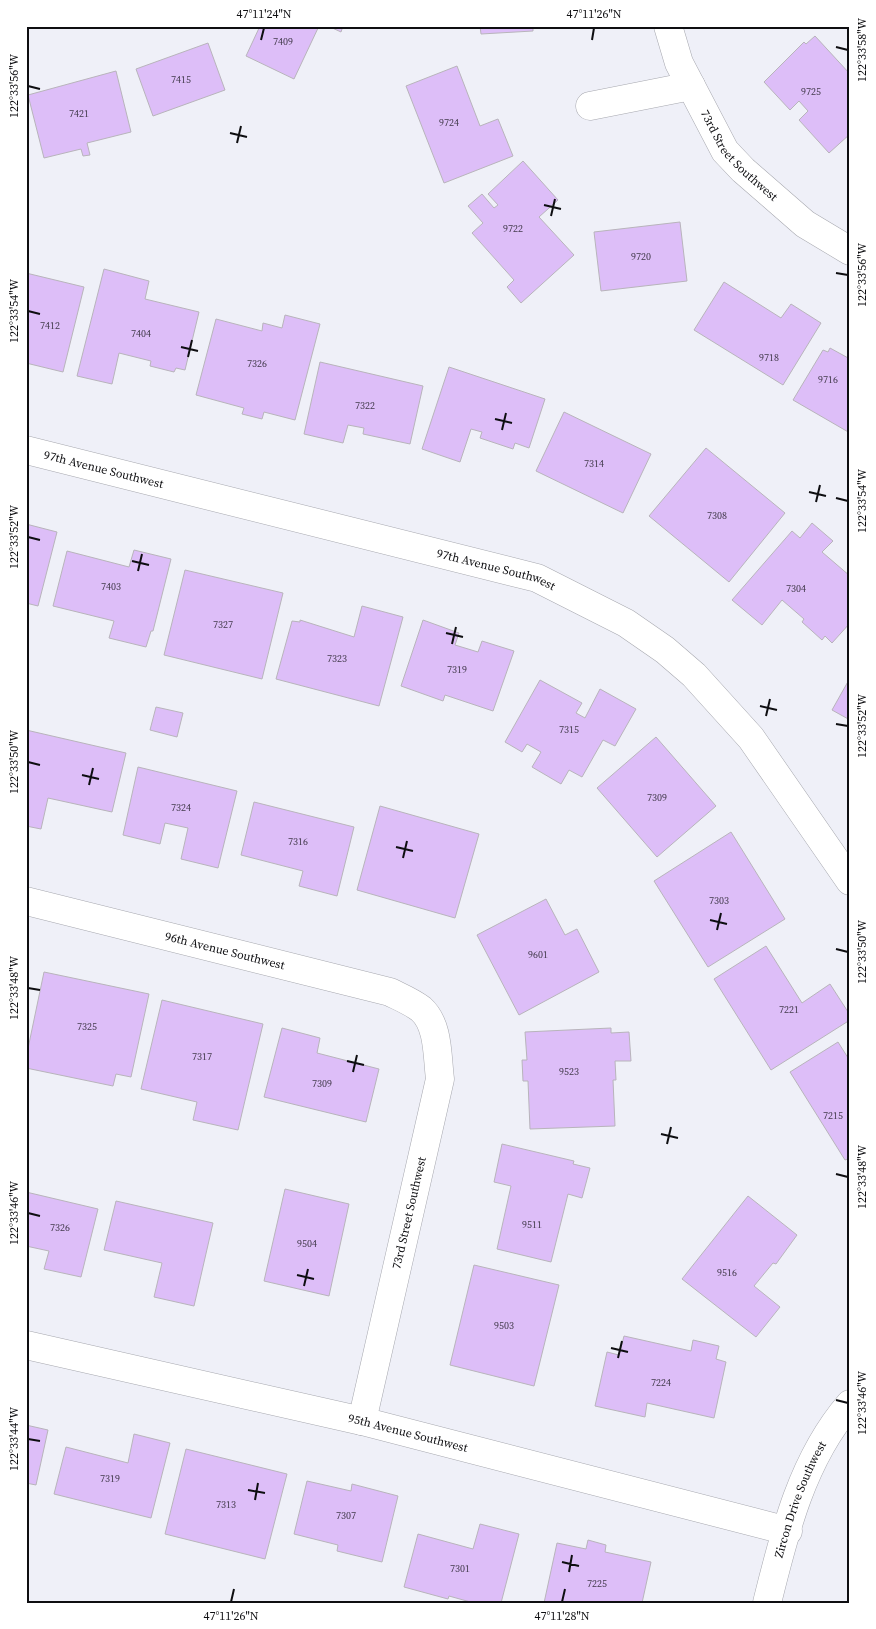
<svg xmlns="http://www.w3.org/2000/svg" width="876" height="1629" font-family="'Source Serif 4',serif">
  <rect width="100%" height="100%" fill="#eff0f8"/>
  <path fill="#ddbef8" stroke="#b8b4bb" d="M260,26h59l-25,53 -48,-23z
    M328,26h15l-2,6z
    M480,26h53v5l-52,3z
    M815,36l35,38v60l-21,19 -30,-33 9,-9 -9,-10 -9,9 -26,-28 40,-40 2,2z
    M208,43l17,47 -72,26 -17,-47z
    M457,66l23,60 18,-7 15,37 -69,27 -38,-97z
    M116,71l15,61 -44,11 3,12 -7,1 -2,-7 -37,9 -16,-63z
    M523,161l35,39 -19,17 35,38 -53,48 -14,-16 7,-7 -42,-47 11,-10 -15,-17 14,-12 12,14 4,-3 -10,-11z
    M680,222l7,59 -86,10 -7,-59z
    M104,269l45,12 -4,18 54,13 -14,58 -9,-2 -2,4 -24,-6 1,-5 -32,-8 -7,31 -35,-8z
    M26,273l58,14 -21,85 -37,-9z
    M724,282l57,36 10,-14 30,19 -38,62 -89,-55z
    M285,315l35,9 -25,96 -31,-8 -2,7 -20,-5 2,-6 -48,-13 20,-76 46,12 1,-8 19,5z
    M830,348l20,11v74l-57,-33 30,-50 5,2z
    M320,362l103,24 -13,58 -47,-10 1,-6 -16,-3 -5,18 -39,-9z
    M449,367l96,32 -16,49 -14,-5 -2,6 -33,-11 2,-6 -11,-3 -11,33 -38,-13z
    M564,412l87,42 -28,59 -87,-42z
    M706,448l79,65 -56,69 -80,-66z
    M812,523l21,18 -11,11 28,24v47l-18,20 -7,-7 -3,4 -20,-18 2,-3 -22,-19 -20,25 -30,-25 60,-69 8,7z
    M26,524l31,8 -19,74 -12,-3z
    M134,550l37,9 -18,72h-2l-5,16 -37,-9 5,-17 -61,-15 14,-55 62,16z
    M185,570l98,23 -21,86 -98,-24z
    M362,606l41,11 -24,89 -103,-27 16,-58 8,1v-2l54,17z
    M423,620l36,13 -4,12 23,7 4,-11 32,10 -21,60 -48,-16 -2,6 -42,-15z
    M850,678v42l-18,-10z
    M540,680l42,23 -6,10 9,5 15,-29 36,20 -21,37 -12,-6 -21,37 -13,-7 -8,14 -29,-17 9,-15 -14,-8 -5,8 -17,-10z
    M156,707l27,6 -6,24 -27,-7z
    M26,730l100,23 -14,59 -64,-14 -7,31 -15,-3z
    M656,737l60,69 -59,51 -60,-69z
    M138,767l99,24 -19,77 -37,-9 7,-31 -23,-5 -5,21 -37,-9z
    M254,802l100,25 -17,69 -38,-10 4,-15 -62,-16z
    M380,806l99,28 -24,84 -98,-28z
    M731,832l54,87 -77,48 -54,-86z
    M546,899l19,36 12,-6 22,43 -80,43 -42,-80z
    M766,946l36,57 28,-19 20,31v5l-79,50 -57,-91z
    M44,972l105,22 -18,83 -15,-3 -3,12 -87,-18v-10z
    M162,1000l101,24 -25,106 -45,-10 4,-18 -56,-13z
    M282,1028l38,10 -3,15 62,16 -13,53 -102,-25z
    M611,1028v5l18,-1 2,29h-16l1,19h-3l2,46 -85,3 -2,-48h-5l-1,-21h5l-2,-28z
    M838,1042l12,19v97l-5,2 -55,-88z
    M502,1144l72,17 -1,3 17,4 -8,30 -14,-4 -17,68 -54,-13 14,-63 -17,-4z
    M285,1189l64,15 -20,92 -65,-15z
    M26,1192l72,17 -17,68 -37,-8 5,-18 -23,-5z
    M748,1196l49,39 -21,29 -3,-1 -19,23 26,21 -24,30 -74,-58z
    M116,1201l97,22 -19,83 -40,-9 8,-34 -58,-13z
    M474,1265l85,20 -25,101 -84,-21z
    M624,1336l67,15 2,-11 26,6 -3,13 10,3 -12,56 -67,-15 -2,14 -50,-11 12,-54 12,3z
    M26,1425l22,5 -12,55 -10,-2z
    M134,1434l36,9 -19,75 -97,-24 12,-47 62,16z
    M186,1449l101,25 -22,85 -100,-25z
    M307,1481l44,10 1,-7 46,12 -16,66 -45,-11 1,-6 -44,-11z
    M480,1524l39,10 -18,69h-27l-25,-7 -1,3 -44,-12 14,-53 55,15z
    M588,1540l18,5 -1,7 46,10 -9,41h-98l13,-60 29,6z"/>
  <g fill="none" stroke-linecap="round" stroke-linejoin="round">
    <g stroke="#a7a8af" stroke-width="29">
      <g id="minor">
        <path id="s1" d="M668,26l11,37 46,88 18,19 62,54 45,27"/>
        <path d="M590,106l101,-20"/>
        <path id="s2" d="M26,450l511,128 89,45 39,27 29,25 57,63 99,143"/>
        <path id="s3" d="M26,901l364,91c10,5 22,10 31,17 18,16 16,47 19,70l-78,342"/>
        <path id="s4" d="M26,1345l336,76 426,110"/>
      </g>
    </g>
    <g stroke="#a7a8af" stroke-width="29">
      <g id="tertiary">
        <path id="s5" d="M767,1603c17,-69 35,-144 83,-199"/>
      </g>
    </g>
    <use href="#minor" stroke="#fff" stroke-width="28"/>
    <use href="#tertiary" stroke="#fff" stroke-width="28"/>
  </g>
  <path fill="none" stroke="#0e0e11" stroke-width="2" d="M261,40l3,-12M592,40l2,-12M836,47l12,3M28,86l12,3M230,133l17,4M237,143l4,-17M544,205l17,4M551,216l4,-17M836,273l12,2M28,311l12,3M181,347l17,4M188,357l4,-17M495,419l17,4M502,430l4,-17M809,492l17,4M836,498l12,3M816,502l4,-17M28,537l12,3M132,561l17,4M138,571l4,-17M446,633l17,4M452,644l4,-17M760,706l17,4M766,716l4,-17M836,724l12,2M28,762l12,3M82,775l17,4M89,785l4,-17M396,847l17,4M403,858l4,-17M710,920l17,4M717,930l4,-17M836,949l12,3M28,988l12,2M347,1061l17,4M353,1072l4,-17M661,1134l17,4M667,1144l4,-17M836,1174l12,3M28,1213l12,3M297,1275l17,4M304,1286l4,-17M611,1348l17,4M618,1358l4,-17M836,1400l12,3M28,1439l12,2M248,1490l17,3M255,1500l3,-17M562,1562l17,4M569,1572l3,-17M231,1602l3,-13M562,1602l3,-13"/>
  <g text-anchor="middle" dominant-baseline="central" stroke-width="5" stroke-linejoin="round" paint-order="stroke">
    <g font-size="10" fill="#423a4b">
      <text x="283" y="41">7409</text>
      <text x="181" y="79">7415</text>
      <text x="811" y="91">9725</text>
      <text x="79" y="113">7421</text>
      <text x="449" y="122">9724</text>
      <text x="513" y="228">9722</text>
      <text x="641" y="256">9720</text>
      <text x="50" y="325">7412</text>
      <text x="141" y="333">7404</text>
      <text x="769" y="357">9718</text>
      <text x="257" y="363">7326</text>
      <text x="828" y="379">9716</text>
      <text x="365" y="405">7322</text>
      <text x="594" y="463">7314</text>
      <text x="717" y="515">7308</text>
      <text x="111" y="586">7403</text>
      <text x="796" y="588">7304</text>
      <text x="223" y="624">7327</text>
      <text x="337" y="658">7323</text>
      <text x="457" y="669">7319</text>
      <text x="569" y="729">7315</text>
      <text x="657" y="797">7309</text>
      <text x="181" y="807">7324</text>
      <text x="298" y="841">7316</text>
      <text x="719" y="900">7303</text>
      <text x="538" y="954">9601</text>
      <text x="789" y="1009">7221</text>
      <text x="87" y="1026">7325</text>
      <text x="202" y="1056">7317</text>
      <text x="569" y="1071">9523</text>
      <text x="322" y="1083">7309</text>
      <text x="833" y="1115">7215</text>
      <text x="532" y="1224">9511</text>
      <text x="60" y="1227">7326</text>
      <text x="307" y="1243">9504</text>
      <text x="727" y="1272">9516</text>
      <text x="504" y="1325">9503</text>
      <text x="661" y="1382">7224</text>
      <text x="110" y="1478">7319</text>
      <text x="226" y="1504">7313</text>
      <text x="346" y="1515">7307</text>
      <text x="460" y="1568">7301</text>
      <text x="597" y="1583">7225</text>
    </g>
    <g font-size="12" fill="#0e0e11" stroke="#fff">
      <text stroke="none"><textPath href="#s1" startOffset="150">73rd Street Southwest</textPath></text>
      <text stroke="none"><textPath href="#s2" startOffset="80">97th Avenue Southwest</textPath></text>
      <text stroke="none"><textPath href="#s2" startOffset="485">97th Avenue Southwest</textPath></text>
      <text stroke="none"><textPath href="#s3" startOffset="205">96th Avenue Southwest</textPath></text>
      <text transform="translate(409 1213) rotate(-77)">73rd Street Southwest</text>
      <text stroke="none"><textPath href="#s4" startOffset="392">95th Avenue Southwest</textPath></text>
      <text stroke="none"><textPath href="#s5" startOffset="109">Zircon Drive Southwest</textPath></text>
    </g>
  </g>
  <rect width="876" height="1629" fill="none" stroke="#ffffff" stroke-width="55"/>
  <rect x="28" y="28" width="820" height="1574" fill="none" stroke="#0e0e11" stroke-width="2"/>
  <g font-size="12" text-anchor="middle" fill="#0e0e11">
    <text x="264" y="18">47°11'24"N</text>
    <text x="594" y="18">47°11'26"N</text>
    <text transform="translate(862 50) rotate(-90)" y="4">122°33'58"W</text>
    <text transform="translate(14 86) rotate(-90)" y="4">122°33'56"W</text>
    <text transform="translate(862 275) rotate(-90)" y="4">122°33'56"W</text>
    <text transform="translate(14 311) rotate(-90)" y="4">122°33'54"W</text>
    <text transform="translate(862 501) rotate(-90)" y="4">122°33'54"W</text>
    <text transform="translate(14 537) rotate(-90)" y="4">122°33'52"W</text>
    <text transform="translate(862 726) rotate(-90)" y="4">122°33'52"W</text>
    <text transform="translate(14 762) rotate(-90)" y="4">122°33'50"W</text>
    <text transform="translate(862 952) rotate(-90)" y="4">122°33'50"W</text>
    <text transform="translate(14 988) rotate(-90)" y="4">122°33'48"W</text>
    <text transform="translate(862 1177) rotate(-90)" y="4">122°33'48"W</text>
    <text transform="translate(14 1213) rotate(-90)" y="4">122°33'46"W</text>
    <text transform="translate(862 1403) rotate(-90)" y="4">122°33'46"W</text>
    <text transform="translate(14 1439) rotate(-90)" y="4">122°33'44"W</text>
    <text x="231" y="1620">47°11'26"N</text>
    <text x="562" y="1620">47°11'28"N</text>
  </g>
</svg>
